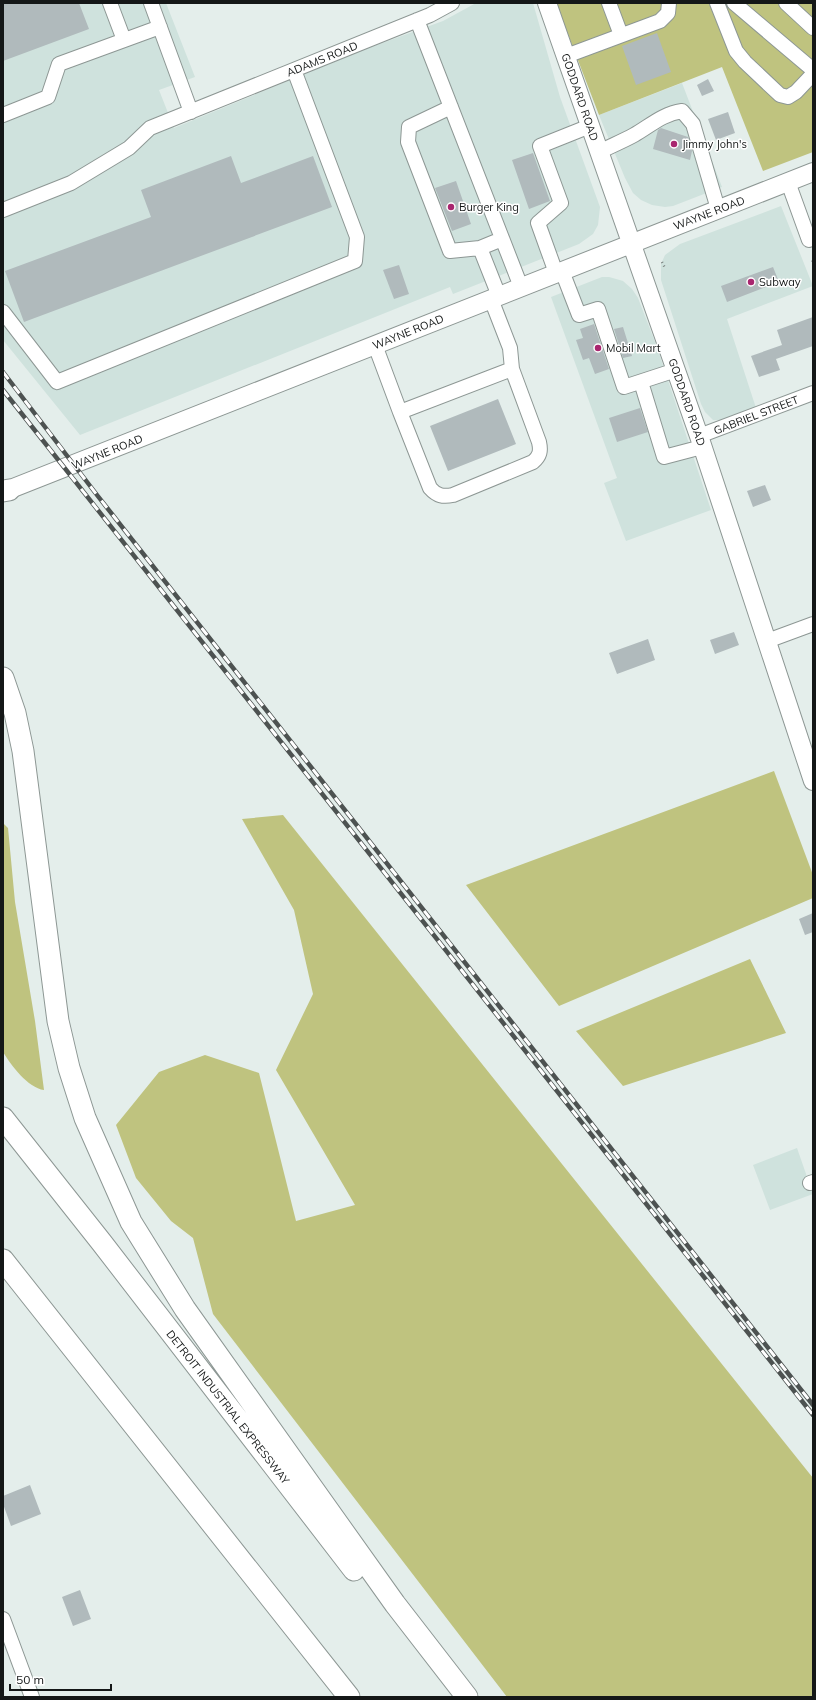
<svg xmlns="http://www.w3.org/2000/svg" width="816" height="1700" font-family="Mulish,sans-serif">
  <rect width="100%" height="100%" fill="#e4eeeb"/>
  <path fill="#cfe2dd" d="M3,3h163l29,74 -36,13 15,38 189,-78 80,-29 33,-18h57l27,94 40,110 -2,18 -5,9 -14,10 -126,50 -3,-7 -370,148 -77,-95z
    M682,83l40,104 -49,19 -8,1 -13,-2 -11,-5 -8,-7 -8,-15 -26,-63z
    M781,206l32,80 -86,33 29,89 -33,12h-10l-8,-8 -4,-8 -40,-124v-16l4,-9 15,-11z
    M602,277h7l14,4 9,8 6,9 19,49 54,163 -85,31 -22,-58 13,-5 -66,-181z
    M797,1148l16,46 -43,16 -17,-45z"/>
  <path fill="#bfc37f" d="M556,3h257v149l-50,19 -41,-104 -123,48z
    M774,771l39,104v23l-254,108 -93,-121z
    M283,815l530,663v219h-306l-294,-383 -20,-76 -22,-17 -35,-43 -20,-53 43,-53 46,-17 54,18 37,148 59,-16 -79,-135 37,-76 -19,-84 -52,-91z
    M3,823l5,5 7,74 20,119 9,69c-16,-2 -33,-25 -41,-38z
    M750,959l36,74 -163,53 -47,-55z"/>
  <path fill="#b0babc" d="M3,3h76l10,26 -86,32z
    M657,33l14,39 -35,13 -14,-39z
    M708,79l6,12 -12,5 -5,-11z
    M728,112l7,21 -19,7 -8,-21z
    M661,128l27,9 4,14 -2,9 -37,-11 5,-19z
    M533,153l17,48 -21,8 -17,-49z
    M231,156l10,27 72,-27 19,51 -308,115 -19,-51 146,-54 -10,-27z
    M456,181l15,43 -19,7 -17,-43z
    M399,265l10,29 -15,5 -11,-29z
    M773,267l6,15 -52,20 -6,-16z
    M813,317v29l-37,13 4,11 -21,7 -8,-21 31,-11 -5,-15z
    M594,324l15,45 -14,5 -6,-16 -6,2 -7,-20 7,-2 -3,-9z
    M623,327l9,29 -9,2 -9,-29z
    M498,399l18,45 -68,27 -18,-45z
    M640,408l8,24 -31,10 -8,-24z
    M765,485l6,15 -18,7 -6,-16z
    M734,632l5,13 -24,9 -5,-14z
    M648,639l7,21 -38,14 -8,-21z
    M813,913v19l-8,3 -6,-16z
    M30,1485l11,29 -30,12 -8,-22v-8z
    M80,1590l11,29 -18,7 -11,-29z"/>
  <g fill="none" stroke-linecap="round" stroke-linejoin="round">
    <g stroke="#8d9794" stroke-width="16">
      <path id="minor" d="M110,3l14,37
        M151,3l40,109
        M609,3l12,32
        M717,3l19,48 9,11 35,33 8,2 8,-5 17,-18
        M734,3l79,67
        M786,3l27,25
        M417,20l104,267
        M566,56l94,-35 8,-8 1,-10
        M451,107l-42,20 -1,15 42,109 30,-3 22,-9
        M3,115l45,-18 11,-33 101,-37
        M599,152c12,-6 24,-11 35,-17 16,-9 28,-21 48,-24l11,13 25,85
        M788,182l21,58
        M3,210l68,-27 58,-35 21,-20 280,-113 22,-12
        M480,248l19,48
        M562,271l17,44 19,-6 26,78 52,-17
        M556,273l-18,-50 23,-20 -21,-57 50,-20
        M3,312l54,70 298,-121 2,-24 -63,-167
        M375,345l25,67 112,-43
        M641,382l23,75 38,-10
        M400,412l30,76c7,8 13,9 23,7l80,-33c7,-6 8,-11 6,-20l-27,-73 -2,-21 -19,-49
        M699,436l114,-43
        M767,641l46,-17
        M810,1183l3,-1
        M3,1619l29,78"/>
    </g>
    <g stroke="#8d9794" stroke-width="20">
      <path id="major" d="M547,3l152,433 114,345
        M3,492l810,-320"/>
    </g>
    <g stroke="#8d9794" stroke-width="23">
      <path id="highway" d="M3,491l6,-1
        M3,678l12,35 8,38 35,270 11,47 16,50 46,104 54,87 210,295 72,93
        M3,1118l99,125 252,327
        M3,1260l346,437"/>
    </g>
    <path stroke="#7a817f" stroke-width="2.5" stroke-dasharray="1 3" stroke-linecap="butt" d="M662,262l3,6
      M812,262l1,-1"/>
    <use href="#minor" stroke="#fff" stroke-width="14"/>
    <use href="#major" stroke="#fff" stroke-width="18"/>
    <use href="#highway" stroke="#fff" stroke-width="21"/>
    <g stroke="#4d5251" stroke-width="4.5">
      <path id="rail" d="M3,372l94,123 716,910
        M3,390l810,1025"/>
    </g>
    <use href="#rail" stroke="#fff" stroke-width="3" stroke-dasharray="9" stroke-linecap="butt"/>
  </g>
  <g fill="#a9256f" stroke="#fff" stroke-width="1.5">
    <circle cx="674" cy="144" r="4"/>
    <circle cx="451" cy="207" r="4"/>
    <circle cx="751" cy="282" r="4"/>
    <circle cx="598" cy="348" r="4"/>
  </g>
  <g text-anchor="middle" dominant-baseline="central" stroke-width="3" stroke-linejoin="round" paint-order="stroke">
    <g font-size="11" fill="#141717" stroke="#fff">
      <text transform="translate(322 59) rotate(-22)">ADAMS ROAD</text>
      <text transform="translate(580 97) rotate(71)">GODDARD ROAD</text>
      <text transform="translate(709 213) rotate(-21)">WAYNE ROAD</text>
      <text transform="translate(408 332) rotate(-22)">WAYNE ROAD</text>
      <text transform="translate(687 402) rotate(71)">GODDARD ROAD</text>
      <text transform="translate(756 415) rotate(-21)">GABRIEL STREET</text>
      <text transform="translate(107 452) rotate(-22)">WAYNE ROAD</text>
      <text transform="translate(228 1407) rotate(52)">DETROIT INDUSTRIAL EXPRESSWAY</text>
    </g>
    <g font-size="11" fill="#141717" stroke="#fff" text-anchor="start">
      <text x="682" y="144">Jimmy John's</text>
      <text x="459" y="207">Burger King</text>
      <text x="759" y="282">Subway</text>
      <text x="606" y="348">Mobil Mart</text>
    </g>
  </g>
  <rect width="816" height="1700" fill="none" stroke="#141717" stroke-width="8"/>
  <path d="M10 1684v6h101v-6" fill="none" stroke="#141717" stroke-width="2"/>
  <text x="16" y="1684" font-size="12" fill="#141717" stroke="#ffffff" stroke-width="3" paint-order="stroke">50 m</text>
</svg>
